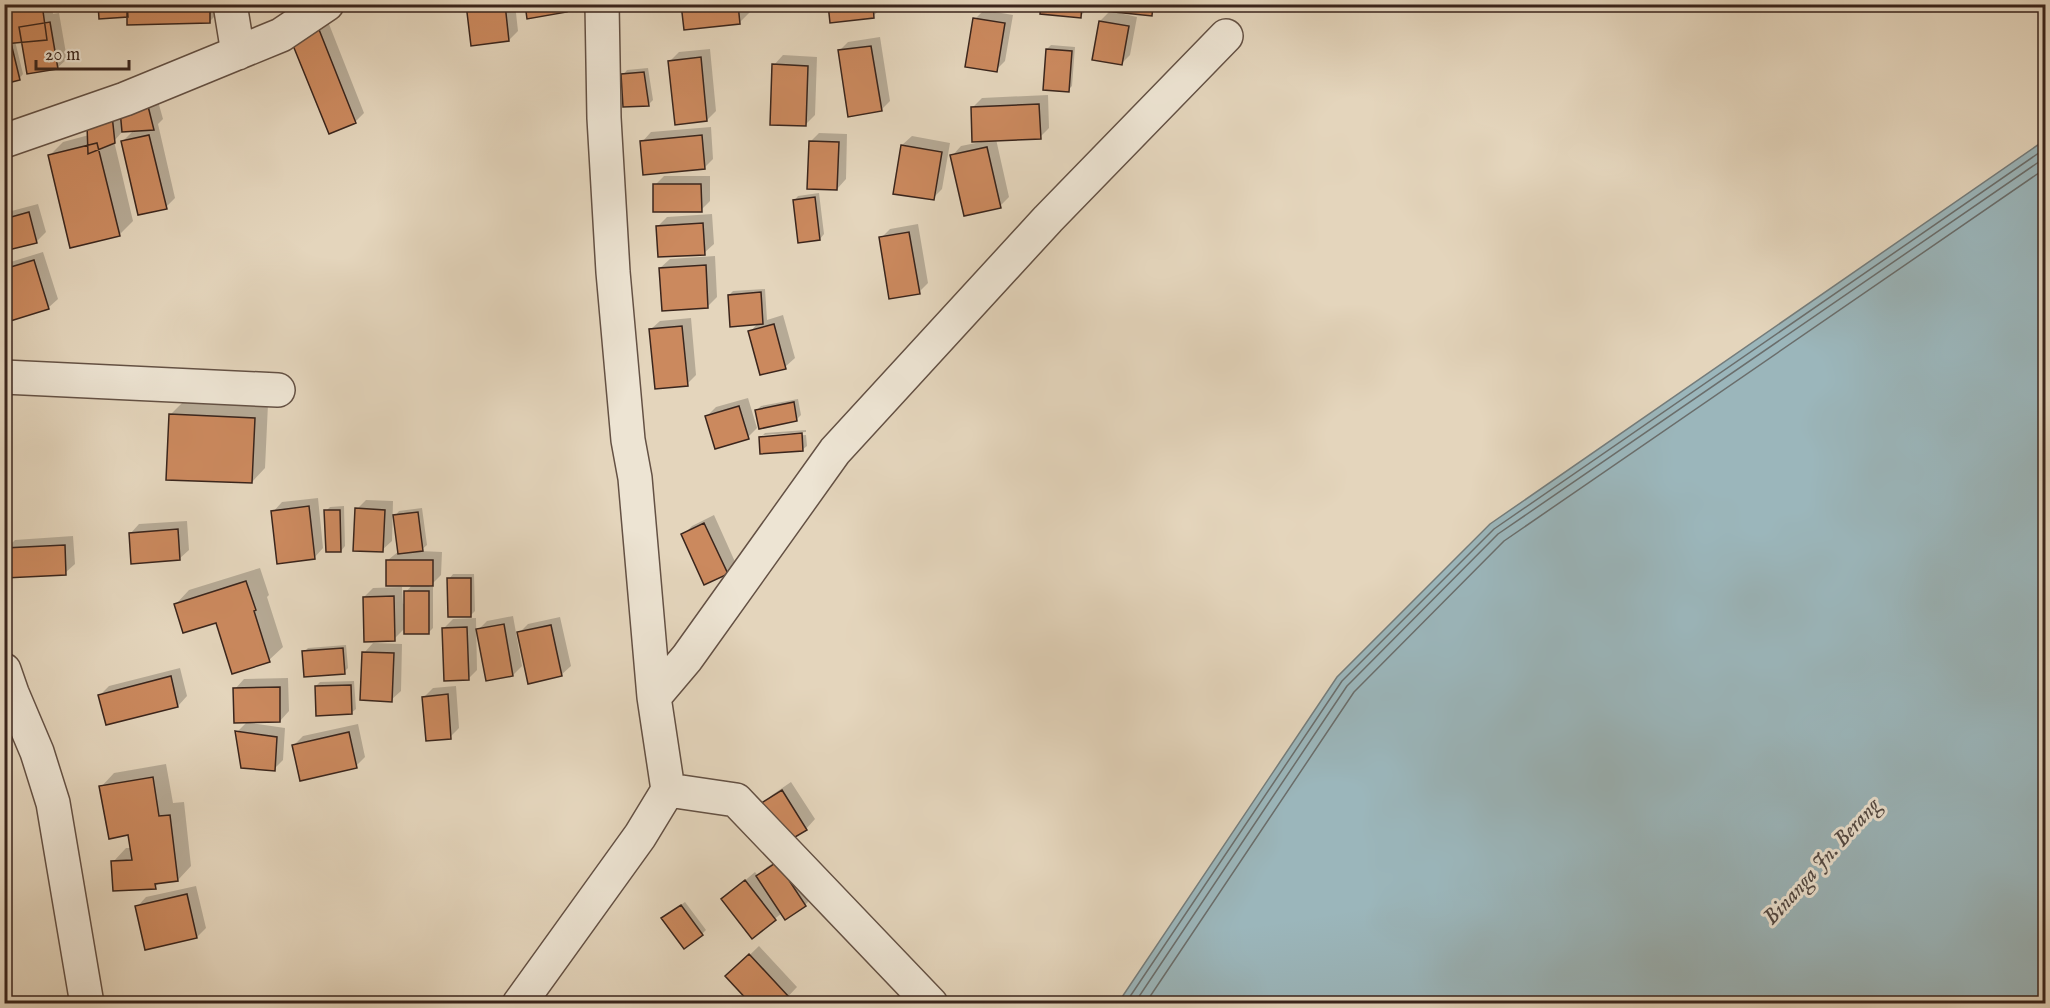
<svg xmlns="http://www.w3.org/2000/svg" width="2050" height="1008" font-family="'IM FELL English',serif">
  <rect width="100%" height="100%" fill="#e4d5bc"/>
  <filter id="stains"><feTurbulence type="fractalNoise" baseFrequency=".00333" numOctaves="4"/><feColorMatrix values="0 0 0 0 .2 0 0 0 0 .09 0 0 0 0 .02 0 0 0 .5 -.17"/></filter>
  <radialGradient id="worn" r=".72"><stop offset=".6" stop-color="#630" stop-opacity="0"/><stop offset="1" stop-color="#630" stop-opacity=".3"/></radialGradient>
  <path fill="#9bb6bb" stroke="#747c7b" stroke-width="1.5" d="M2045,140v863h-927l219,-326 153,-153z"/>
  <path fill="#0003" d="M4,4h48l1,10 6,-1 8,46 -10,9 -34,-28 -8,1 8,33 -4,5 -15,3z
    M99,4h124v4l-14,14 -81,-7z
    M468,4h47l3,27 -9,9z
    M526,4h47l-7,7z
    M683,4h70v5l-14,14z
    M829,4h53l1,3 -10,9z
    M1043,4h47l-1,3 -9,10z
    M1108,4h52l-9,11z
    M984,10l29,5 -8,46 -9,9 -21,-51z
    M1110,11l27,6 -7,38 -9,9 -21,-43z
    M327,19l37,94 -9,9 -63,-83z
    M880,37l10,64 -9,9 -42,-59 9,-9z
    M1051,45l24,2 -3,39 -4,4 -21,-41z
    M710,49l6,62 -9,9 -37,-59 9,-9z
    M783,55l34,2 -2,58 -9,9 -32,-59z
    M648,68l5,32 -4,4 -26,-29 4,-5z
    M156,94l7,25 -5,5 17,74 -9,9 -44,-65 12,-12 -11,1 -9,10 19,80 -14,14 -70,-79 14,-14 26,-7v-10z
    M1048,95l1,33 -9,9 -44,2 13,58 -9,9 -48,-50 9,-10 20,-4 -8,-35 9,-9z
    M711,127l2,32 -9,9 -62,-26 9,-10z
    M819,133l28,1 -1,45 -9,10 -27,-47z
    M912,136l38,7 -8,46 -9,9 -31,-53z
    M4,173l8,30 -8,8z
    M664,176h46v25l-9,9 -46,-25z
    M819,193l5,41 -4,5 -26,-38 4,-5z
    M38,204l8,28 -10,10 -32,8v-37z
    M712,214l2,30 -10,9 -46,-27 9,-9z
    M918,224l10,59 -9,9 -38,-54 9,-9z
    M43,252l15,47 -10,9 -44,13v-57z
    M715,256l2,41 -9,9 -48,-38 10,-9z
    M765,289l2,31 16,-5 12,43 -10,9 -35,-35 8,-9 -29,-28 4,-4z
    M691,318l5,57 -9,9 -37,-54 10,-9z
    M748,398l9,30 -9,9 -41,-21 9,-9z
    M798,399l3,16 -4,4 -40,-9 4,-4z
    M184,401l84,3 -3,64 -13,14 -82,-67z
    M806,430v2l-43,3 2,-2z
    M763,435v3l43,-3 1,11 -5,4 -41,-13z
    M318,498l5,50 -9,10 -41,-46 9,-10z
    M366,500l27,1 -1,40 -10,9 -25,-41z
    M344,506l1,40 -4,5 -15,-40 4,-4z
    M422,508l5,37 -7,6 22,1 -1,23 -12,12h4v41l-5,5 -23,-5 -11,11 -30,-42 9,-9 29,-1 1,17 3,-1v-11l7,-8 -25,-24 11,-9 -4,-35 4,-5z
    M714,515l22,49 -9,9 -44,-38 9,-9z
    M187,521l2,29 -10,9 -49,-25 9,-10z
    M73,536l2,28 -10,9 -59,-24 9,-9z
    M260,568l9,27 -2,2 16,50 -14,13 -52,-39 -41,-17 13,-14z
    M453,574h21l1,37 -4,4 -22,-36z
    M513,616l9,50 -9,9 -35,-45 9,-9z
    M560,617l11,49 -10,9 -42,-42 9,-9z
    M476,618l1,52 -9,9 -24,-51 9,-9z
    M373,643l29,1 -1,47 -10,9 -27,-47z
    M346,645l2,23 -4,4 -40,-20 4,-4z
    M180,668l7,28 -9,10 -71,18 -7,-29 9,-9z
    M288,678l1,33 -9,10h-29l-1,2 35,5 -2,32 -9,9 -37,-37 10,-10 -12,-33 9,-10z
    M354,681l2,28 -5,4 -35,-27 4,-4z
    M456,686l3,42 -9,9 -26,-40 9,-9z
    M358,724l7,33 -9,9 -63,-20 10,-10z
    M166,764l7,39 11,-1 7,64 -13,14 -18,2 -5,5 -42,-25 13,-14h6l-2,-15 -29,-46 13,-14z
    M791,782l24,37 -9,10 -44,-25 10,-9z
    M787,854l27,42 -9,9 -23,8 -30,24 -29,-38 32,-27 3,4 9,-9z
    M196,886l10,42 -9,9 -60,-30 9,-10z
    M685,902l21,28 -4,4 -34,-20z
    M759,946l38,41 -16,17 -54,-27z"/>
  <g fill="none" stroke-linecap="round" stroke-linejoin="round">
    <path stroke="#6a6e6c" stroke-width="1.5" d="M1125,1004l217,-323 152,-152 552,-381
      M1134,1004l213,-318 151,-152 548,-377
      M1145,1004l209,-312 150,-151 542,-373"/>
  </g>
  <path fill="#cb895e" stroke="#3a251c" stroke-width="1.5" d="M4,4h38l5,36 -43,4z
    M98,4h29l1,13 -29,2z
    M127,4h83v19l-83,2z
    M466,4h39l4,37 -38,5z
    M525,4h41l1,8 -40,7z
    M681,4h57l2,20 -56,6z
    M828,4h45l1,14 -44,5z
    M1041,4h41l-1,14 -41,-4z
    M1106,4h47l-1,12 -47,-5z
    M973,18l32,5 -8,49 -32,-5z
    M1099,21l30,5 -7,39 -30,-5z
    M50,22l8,47 -31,5 -8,-47z
    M318,27l38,96 -27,11 -39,-96z
    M10,39l10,41 -16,4v-43z
    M871,46l11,65 -34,6 -10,-67z
    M1046,49l26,2 -3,41 -26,-2z
    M701,57l6,64 -32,4 -7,-64z
    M772,64l36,2 -2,60 -36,-1z
    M644,72l5,34 -26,1 -2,-33z
    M147,102l7,28 -32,2 -2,-22z
    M1039,104l2,35 -69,3 -1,-35z
    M112,115l3,28 -27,11 -1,-29z
    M149,135l18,74 -29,6 -17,-74z
    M702,135l3,34 -62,6 -3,-34z
    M809,141l30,1 -2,48 -30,-1z
    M97,143l23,93 -50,12 -22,-93z
    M901,145l41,7 -8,48 -41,-6z
    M987,147l14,61 -37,8 -14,-61z
    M653,184h48l1,28h-49z
    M815,197l5,43 -22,3 -5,-43z
    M29,212l8,31 -33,8v-32z
    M703,223l2,32 -47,2 -2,-31z
    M909,232l11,62 -31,5 -10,-62z
    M34,260l15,49 -45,14v-54z
    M706,265l2,43 -46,3 -3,-43z
    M761,292l2,32 -33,3 -2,-32z
    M774,324l12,45 -26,6 -12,-44z
    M682,326l6,60 -33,3 -6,-60z
    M794,402l3,19 -38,8 -4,-19z
    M739,406l10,33 -34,10 -10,-33z
    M169,414l86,4 -3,65 -86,-3z
    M802,433l1,18 -43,3 -1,-17z
    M309,506l6,53 -38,5 -6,-53z
    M355,508l30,2 -2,42 -30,-1z
    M324,510h16l1,42h-15z
    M418,512l5,39 -25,3 -5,-39z
    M704,523l24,51 -24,11 -23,-51z
    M178,529l2,31 -49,4 -2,-31z
    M65,545l1,30 -61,3 -1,-30z
    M386,560h47v26h-47z
    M447,578h24v39h-23z
    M246,581l10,29 -2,1 16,51 -38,12 -16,-51 -33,10 -9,-29z
    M404,591h25v43h-25z
    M394,596l1,45 -31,1 -1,-45z
    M504,624l9,52 -27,5 -10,-52z
    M551,625l11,51 -34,8 -11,-52z
    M467,627l2,53 -25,1 -2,-53z
    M343,648l2,26 -41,3 -2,-26z
    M362,652l32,1 -2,49 -32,-2z
    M171,676l7,31 -72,18 -8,-30z
    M351,685l1,29 -36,2 -1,-30z
    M280,687v35l-46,1 -1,-35z
    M448,694l3,45 -25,2 -4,-44z
    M235,731l42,6 -2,34 -34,-3z
    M349,732l8,36 -57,13 -8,-36z
    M153,777l6,39 11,-1 8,66 -23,3 1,5 -43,2 -2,-30 21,-1 -4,-25 -19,4 -10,-53z
    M782,790l25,40 -22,13 -25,-39z
    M777,862l29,44 -21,14 -29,-44z
    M745,880l31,40 -24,19 -31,-40z
    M187,894l10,44 -52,12 -10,-44z
    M681,905l22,30 -19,14 -23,-31z
    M749,954l40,43 -6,7h-32l-26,-28z"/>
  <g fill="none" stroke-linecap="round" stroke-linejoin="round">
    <g stroke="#645144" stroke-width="36">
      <path id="minor" d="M230,4l8,49
        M602,4l2,114 9,154 15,168 7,38 19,219 33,-39 148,-207 213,-232 178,-183
        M4,141l121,-42 156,-64 46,-31
        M4,377l274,13
        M4,670l8,23 25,59 16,51 34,201
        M668,790l68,10 195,204
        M519,1004l121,-168 28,-46 -14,-93"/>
    </g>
    <use href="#minor" stroke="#ede4d3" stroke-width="33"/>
  </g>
  <g text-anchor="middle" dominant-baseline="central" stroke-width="6" stroke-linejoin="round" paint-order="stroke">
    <g font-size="22" font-style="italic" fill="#524944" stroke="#ede4d3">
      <text transform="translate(1822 862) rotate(-48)">Binanga Jn. Berang</text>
    </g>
  </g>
  <rect width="2050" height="1008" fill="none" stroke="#e4d5bc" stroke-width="24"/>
  <rect x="6" y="6" width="2038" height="996" fill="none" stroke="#3a251c" stroke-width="3"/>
  <rect x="12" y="12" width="2026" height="984" fill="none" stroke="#3a251c" stroke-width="1.5"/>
  <path d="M36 60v9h93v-9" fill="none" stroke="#3a251c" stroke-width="3"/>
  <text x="45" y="60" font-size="18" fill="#3a251c" stroke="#ede4d3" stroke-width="4.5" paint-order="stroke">20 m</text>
  <rect width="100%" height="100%" filter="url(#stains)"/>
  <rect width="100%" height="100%" fill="url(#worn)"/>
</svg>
